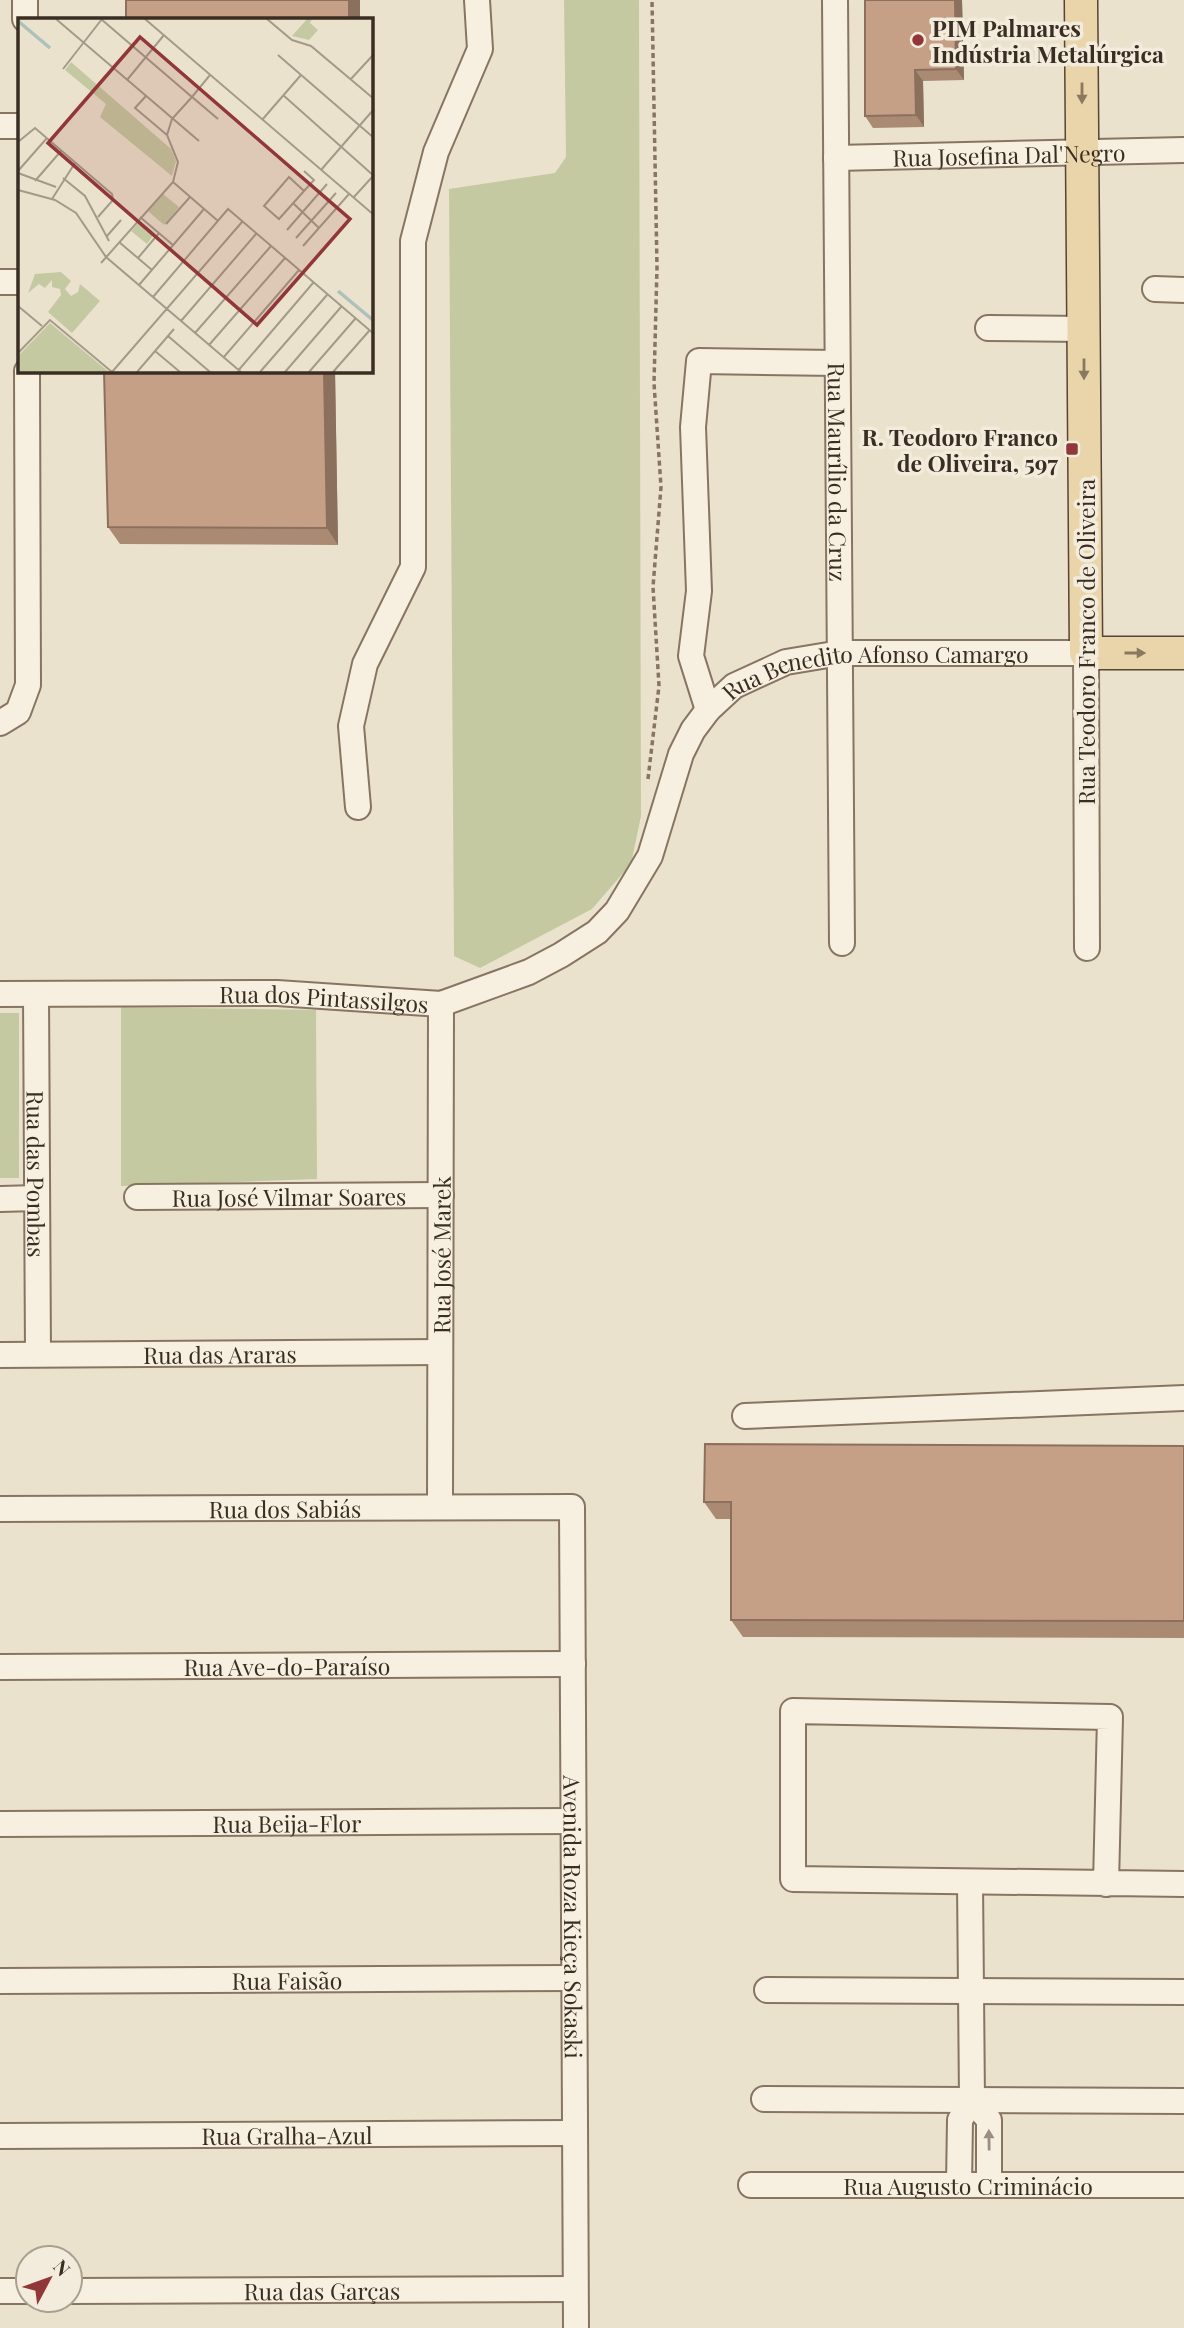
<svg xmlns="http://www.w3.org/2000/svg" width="1184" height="2328" font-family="'Playfair Display',serif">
  <rect width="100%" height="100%" fill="#ebe2cd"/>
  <path fill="#c5c9a1" d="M564,0h75l2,816 -10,48 -39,45 -112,59 -26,-12 -5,-767 106,-16 11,-16z
    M121,1007l195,3 1,169 -196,7z
    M0,1013h19v165h-19z"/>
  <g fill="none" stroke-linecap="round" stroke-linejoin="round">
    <g stroke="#877562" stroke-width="28">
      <g id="minor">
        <path d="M25,0v19"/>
        <path id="s1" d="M835,0l7,943"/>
        <path d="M0,126h19"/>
        <path id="s2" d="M836,158l348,-8"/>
        <path d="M0,282h19"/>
        <path d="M1155,289l29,1"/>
        <path d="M988,328l96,1"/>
        <path d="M708,710l-17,-54 8,-65 -6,-164 6,-66 138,2"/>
        <path d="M0,723l18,-11 10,-27 -1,-314"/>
        <path d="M358,807l-7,-81 14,-62 48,-97v-326l23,-89 44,-103 -3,-49"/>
        <path id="s3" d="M0,994l277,-1 164,11 88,-32 32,-17 36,-23 20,-21 33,-55 31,-102 12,-24 15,-20 26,-24 52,-24 54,-9h246l1,295"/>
        <path id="s4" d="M36,994l2,360"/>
        <path id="s5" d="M137,1197l304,-2"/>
        <path d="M0,1199l37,-1"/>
        <path id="s6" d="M0,1355l440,-3"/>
        <path d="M745,1416l439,-18"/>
        <path id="s7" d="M440,1507l1,-503"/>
        <path id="s8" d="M0,1509l572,-2 4,821"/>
        <path id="s9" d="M0,1667l573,-3"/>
        <path id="s10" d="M0,1824l573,-3"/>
        <path d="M1106,1884l4,-167 -317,-6v168l391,5"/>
        <path id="s11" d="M0,1981l574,-3"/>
        <path d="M767,1990l417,2"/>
        <path d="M764,2099l420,2"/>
        <path d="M972,2100l17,20v65"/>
        <path id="s12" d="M0,2136l575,-3"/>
        <path id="s13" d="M751,2185h433"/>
        <path d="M959,2185l1,-65 12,-20 -2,-218"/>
        <path d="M0,2291h28"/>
        <path id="s14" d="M70,2291l505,-2"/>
      </g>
    </g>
    <g stroke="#564435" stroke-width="35">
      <path id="major" d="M1081,0l5,653h98"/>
    </g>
    <path stroke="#877562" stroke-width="3.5" stroke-dasharray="5 3.5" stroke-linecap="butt" d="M648,779l11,-93 -6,-99 8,-100 -7,-104 3,-116 -5,-267"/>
    <use href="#minor" stroke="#f7efdf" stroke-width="24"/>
    <use href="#major" stroke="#e9d5a9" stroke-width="32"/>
  </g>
  <path fill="#aa8a73" d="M962,0l2,80 -41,1 1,46 -51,1 -8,-12z
    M335,371l3,174 -218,-1 -12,-17z
    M1184,1446v192l-441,-1 -12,-17v-101h-15l-12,-17z"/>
  <path fill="#8b705e" d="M349,0h11v19h-11z
    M955,0h7l2,80 -8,-11z
    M915,70l8,11 1,46 -8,-12z
    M324,371h11l3,174 -11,-17z"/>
  <path fill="#c6a086" stroke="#8b705e" stroke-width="2" d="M126,0h223v19h-223z
    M865,0h90l1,69 -41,1 1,45 -51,1z
    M104,371h220l3,157 -219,-1z
    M705,1444l479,2v175l-453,-1v-118h-27z"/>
  <defs><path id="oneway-solid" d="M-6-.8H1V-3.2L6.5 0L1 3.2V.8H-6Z" transform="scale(1.75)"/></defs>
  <g fill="#89795f">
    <use href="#oneway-solid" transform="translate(1082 93) rotate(90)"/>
    <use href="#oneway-solid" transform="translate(1084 369) rotate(90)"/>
    <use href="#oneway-solid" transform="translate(1135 653)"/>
  </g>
  <use fill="#988e81" href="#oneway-solid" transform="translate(989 2140) rotate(-91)"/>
  <g fill="#913739" stroke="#f3ecdc" stroke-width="2.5">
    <circle cx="918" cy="40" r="7"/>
    <rect x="1065" y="442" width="14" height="14" rx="3.5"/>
  </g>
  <g text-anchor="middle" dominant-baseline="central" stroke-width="7" stroke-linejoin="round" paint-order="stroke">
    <g font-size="23" font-weight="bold" fill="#3a2e23" stroke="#f3ecdc" text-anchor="start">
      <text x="932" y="27">PIM Palmares<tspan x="932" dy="26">Indústria Metalúrgica</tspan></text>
      <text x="1058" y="436" text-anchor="end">R. Teodoro Franco<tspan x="1058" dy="26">de Oliveira, 597</tspan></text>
    </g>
    <g font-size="23" fill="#3a2e23" stroke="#f3ecdc">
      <text stroke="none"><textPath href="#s2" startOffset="173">Rua Josefina Dal'Negro</textPath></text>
      <text stroke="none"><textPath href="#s1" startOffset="472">Rua Maurílio da Cruz</textPath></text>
      <text transform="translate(1085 642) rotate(-90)">Rua Teodoro Franco de Oliveira</text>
      <text stroke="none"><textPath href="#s3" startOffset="1045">Rua Benedito Afonso Camargo</textPath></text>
      <text stroke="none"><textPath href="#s3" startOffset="324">Rua dos Pintassilgos</textPath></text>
      <text stroke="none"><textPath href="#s4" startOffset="180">Rua das Pombas</textPath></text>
      <text stroke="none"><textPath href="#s5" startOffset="152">Rua José Vilmar Soares</textPath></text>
      <text stroke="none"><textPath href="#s7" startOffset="252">Rua José Marek</textPath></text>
      <text stroke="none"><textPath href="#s6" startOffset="220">Rua das Araras</textPath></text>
      <text stroke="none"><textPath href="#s8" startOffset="285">Rua dos Sabiás</textPath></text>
      <text stroke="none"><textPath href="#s9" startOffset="287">Rua Ave-do-Paraíso</textPath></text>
      <text stroke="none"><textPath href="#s10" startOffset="287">Rua Beija-Flor</textPath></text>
      <text stroke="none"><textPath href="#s8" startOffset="982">Avenida Roza Kieça Sokaski</textPath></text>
      <text stroke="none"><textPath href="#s11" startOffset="287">Rua Faisão</textPath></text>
      <text stroke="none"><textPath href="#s12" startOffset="287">Rua Gralha-Azul</textPath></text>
      <text stroke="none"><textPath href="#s13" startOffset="217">Rua Augusto Criminácio</textPath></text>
      <text stroke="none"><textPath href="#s14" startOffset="252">Rua das Garças</textPath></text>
    </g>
  </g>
  <g transform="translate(18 18)">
    <rect width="355" height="355" fill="#ebe2cd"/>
    <path d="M289,1h5l-2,4 8,7 -9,10 -17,-4zM53,44l100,87 5,12 -4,15 -72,-59 6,-13 -41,-34zM145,176l16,13 -15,18 -16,-14zM122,203l15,12 -8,11 -16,-13zM43,254l10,9 -6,8 6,7 7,-4 2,-8 20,17 -28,32 -24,-21 13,-17 -1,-6 -8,-2v-7l-7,8 -6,-4 -11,9 7,-19zM32,305l59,49h-91v-16z" fill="#c5c9a1"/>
    <path fill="none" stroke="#acc1bb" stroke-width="3.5" d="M0,3l32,27M320,273l36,30"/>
    <path fill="none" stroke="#a49a89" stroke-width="2" d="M38,1l143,122M83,1l91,78 18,-22M127,1l229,196M249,1l25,21 19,6 63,53M260,37l96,83M45,51l39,-50M109,62l37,-45M332,62l24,-26M265,77l91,81M128,78l-11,12 32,27M244,102l39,-45M0,124l17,-14 77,66 1,6 -15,17M303,152l53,-61M0,153l29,-33M286,153l10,9 -10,11 -25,28 -15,-13 25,-29 15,14M0,155l38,14M45,160l22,18 24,45M17,163l26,-30M155,164l45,39M0,172l37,10 21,13 30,44 135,115M335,180l21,-23M34,181l23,-36M275,185l26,25M122,199l33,28M148,206l24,-27M269,212l40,-46M89,218l14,-16M278,220l40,-45M101,224l33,28M285,228l46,-52M120,240l21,-25M83,245l72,-81 5,-20 -11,-27 5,-16 20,-22 26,22M121,267l65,-76M135,279l75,-88 146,125M0,288l24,20M163,303l75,-87M177,315l76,-87M150,318l42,36M191,327l76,-87M137,333l25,21M0,335l32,-33 62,52M205,340l76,-88M94,354l130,-150M119,354l37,-43M219,354l76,-89M242,354l67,-77M267,354l56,-65M291,354l46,-53M315,354l36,-41"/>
    <path fill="#913739" fill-opacity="0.15" stroke="#913739" stroke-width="3.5" d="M122,19l210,182 -93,106 -209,-182z"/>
    <rect width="355" height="355" fill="none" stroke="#3a2e23" stroke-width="3.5"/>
  </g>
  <g transform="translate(49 2279) rotate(49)"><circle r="33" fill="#f3ecdc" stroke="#a9a092" stroke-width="2"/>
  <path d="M0-5L12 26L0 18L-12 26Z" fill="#913739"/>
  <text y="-10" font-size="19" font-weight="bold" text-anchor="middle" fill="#3a2e23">N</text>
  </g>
</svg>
